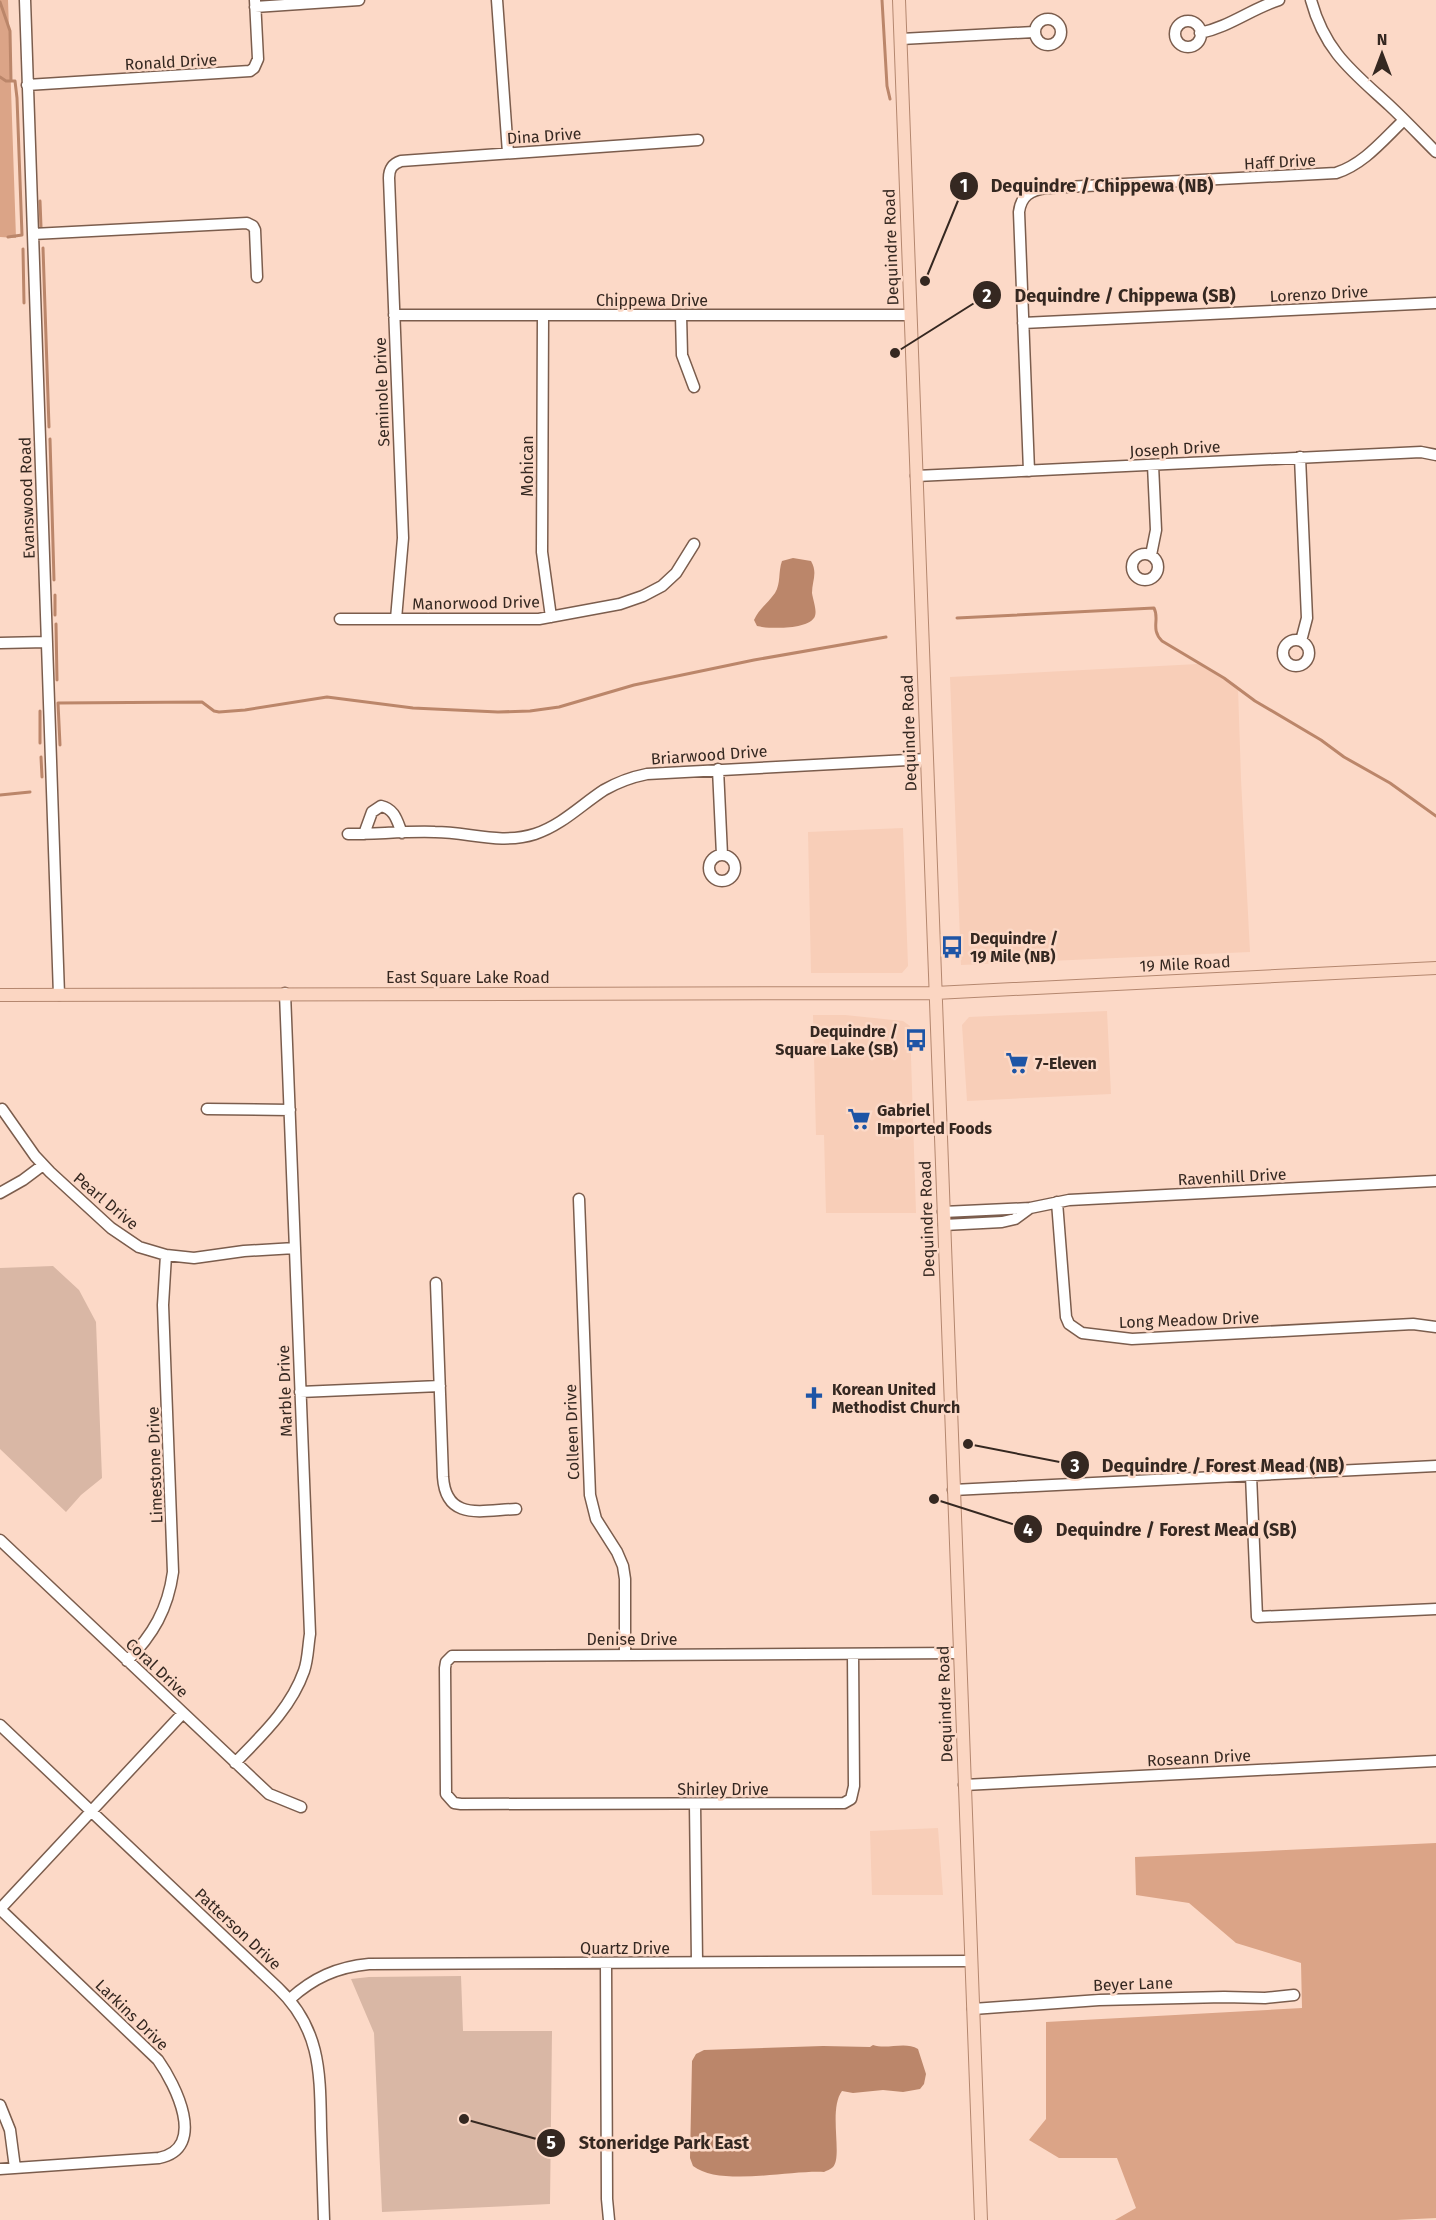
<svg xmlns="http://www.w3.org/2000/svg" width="1436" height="2220" font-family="'Fira Sans',sans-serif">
  <rect width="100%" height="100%" fill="#fcd9c7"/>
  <path fill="#f8ceb8" d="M1198,664l40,24 3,91 9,173 -289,13 -11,-288z
    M903,828l5,138 -6,7h-91l-3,-141z
    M1107,1011l4,83 -144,7 -5,-76 7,-8z
    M813,1015h32l58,6 7,5 6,187h-90l-2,-78h-8z
    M938,1828l5,67h-71l-2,-64z"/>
  <path fill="#d9b7a5" d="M53,1266l26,24 17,32 6,156 -21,17 -15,17 -66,-63v-181z
    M461,1976l2,55h89l-2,173 -168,8 -8,-179 -23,-54 18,-2z"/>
  <path fill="#dba487" d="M0,0h8l8,238 -16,-1z
    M1436,1843v375l-40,2h-281l21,-12 -19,-50h-58l-30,-18 17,-21v-97l256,-14 -1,-45 -65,-20 -47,-40 -53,-8 -1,-38z"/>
  <path fill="#bb866a" d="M793,558l18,3c7,12 1,20 1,32 1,7 5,17 3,23 -5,14 -46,13 -58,10l-3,-6c5,-11 14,-17 21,-27 6,-10 3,-21 7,-32z
    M873,2045c14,5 32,-4 45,4l8,25 -2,10 -4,5 -17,3 -20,-2 -30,3 -11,-2c-14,19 1,65 -9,76 -2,2 -7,4 -9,5 -34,-2 -104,15 -131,-6l-3,-8 2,-97 4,-7 8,-4 119,-4 47,1z"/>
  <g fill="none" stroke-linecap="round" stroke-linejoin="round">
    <path stroke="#bb866a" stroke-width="3" d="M882,0l5,86 3,13
      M0,2l10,29 1,50
      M0,77l6,4h9l2,17 5,137 -14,2
      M40,201l1,26
      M43,248l6,179
      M23,249l1,54
      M50,439l4,141
      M55,595v20
      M957,618l197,-10c6,11 -4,21 8,33l62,37 31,23 66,39 23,17 46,26 46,33
      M56,624l1,56
      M40,711v32
      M60,745l-2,-42 144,-1 12,9 5,1 26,-2 82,-13 86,11 85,4 32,-1 29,-4 75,-22 120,-25 132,-23
      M41,757l1,20
      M0,795l30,-3"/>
    <g stroke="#7b5d4d" stroke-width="13">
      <path id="minor" d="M25,0l34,995
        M497,0l11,153
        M1311,0c14,52 42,72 79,106 16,15 31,31 46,46
        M255,7l104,-7
        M1035 32a13 13 0 1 1 26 0a13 13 0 1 1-26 0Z
        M1175 34a13 13 0 1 1 26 0a13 13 0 1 1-26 0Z
        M1200,33c29,-6 51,-24 79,-33
        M901,39l133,-7
        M27,85l223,-14 4,-3 4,-9 -3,-59
        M33,234l214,-11 6,3 2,4 2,47
        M394,315h516
        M543,315l-1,237 9,65
        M681,315l1,40 12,32
        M1023,323l413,-20
        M1300,457l7,161 -6,23
        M1029,471l-10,-259c2,-16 11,-22 28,-24l289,-15c28,-9 47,-33 68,-53
        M916,476l505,-24 15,3
        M1132 567a13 13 0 1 1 26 0a13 13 0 1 1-26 0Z
        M1151,555l5,-25 -3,-65
        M340,619h199l81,-15 23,-8 19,-10 14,-13 18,-29
        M396,619l7,-81 -14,-360c0,-9 3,-14 12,-17l297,-21
        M1283 653a13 13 0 1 1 26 0a13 13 0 1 1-26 0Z
        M0,643l47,-1
        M718,769l4,86
        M348,834c29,0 58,-3 87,-2 34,0 65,13 100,2 27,-9 46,-29 69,-44 14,-8 28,-13 43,-16l280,-15
        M364,834l8,-22 9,-6c14,3 16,15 21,27
        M709 868a13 13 0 1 1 26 0a13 13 0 1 1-26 0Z
        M2,1109l33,47 15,16 61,56 28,19 27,8 28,3 50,-7 51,-3
        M207,1109l83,1
        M0,1193l23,-13 20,-15
        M579,1199l11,296 6,24 21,33 6,14 2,13v75
        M1057,1202l9,115 3,7 13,9 50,6 281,-15 23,3
        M943,1212l87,-4 39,-8 367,-19
        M944,1225l58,-3 13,-3 15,-11
        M436,1283l7,194c3,45 40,33 73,32
        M300,1392l140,-6
        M1251,1475l6,142 179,-8
        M953,1490l483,-24
        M0,1540l269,254 32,13
        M853,1654l1,132 -3,13 -7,4 -383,1 -7,-1 -8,-9 -1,-126 1,-6 6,-6 507,-3
        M127,1661c26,-26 41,-52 46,-89l-10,-267 3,-50
        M0,1725l278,263c43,41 42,85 43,140 1,31 2,61 3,92
        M235,1763c27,-28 56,-55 69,-92 4,-11 4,-25 6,-37l-25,-641
        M964,1785l472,-24
        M695,1804l2,158
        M0,1909l158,151c17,24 50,88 1,98l-159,11
        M0,1909l183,-196
        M606,1963l1,236 2,21
        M290,1999c23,-21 47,-32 79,-35l602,-3
        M973,2009l126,-9 125,-3 41,1 29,-3
        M0,2105l10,25 5,38"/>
    </g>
    <g stroke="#b4876f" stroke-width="14">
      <path id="major" d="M899,0l82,2220
        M0,995l935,-2 501,-25"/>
    </g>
    <use href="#minor" stroke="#fff" stroke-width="10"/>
    <use href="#major" stroke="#fbd6c2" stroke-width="12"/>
  </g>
  <defs>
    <g id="bus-bare" transform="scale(1.8)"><path d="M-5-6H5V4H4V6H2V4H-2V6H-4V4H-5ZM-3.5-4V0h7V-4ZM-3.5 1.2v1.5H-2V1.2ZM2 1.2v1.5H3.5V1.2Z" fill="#1e55a6" stroke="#fcd9c7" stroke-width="2.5" paint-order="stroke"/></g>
    <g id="supermarket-bare" transform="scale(1.8)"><path d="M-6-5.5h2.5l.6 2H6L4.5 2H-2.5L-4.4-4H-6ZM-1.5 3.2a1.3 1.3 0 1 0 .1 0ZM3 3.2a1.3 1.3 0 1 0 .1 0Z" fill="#1e55a6" stroke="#fcd9c7" stroke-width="2.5" paint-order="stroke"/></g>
    <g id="church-bare" transform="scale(1.8)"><path d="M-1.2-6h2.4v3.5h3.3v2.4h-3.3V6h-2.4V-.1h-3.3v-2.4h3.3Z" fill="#1e55a6" stroke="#fcd9c7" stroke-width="2.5" paint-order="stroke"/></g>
  </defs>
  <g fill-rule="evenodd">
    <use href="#bus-bare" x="952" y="947"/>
    <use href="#bus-bare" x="916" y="1040"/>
    <use href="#supermarket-bare" x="1017" y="1063"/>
    <use href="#supermarket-bare" x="859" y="1119"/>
    <use href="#church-bare" x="814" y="1398"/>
  </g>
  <g text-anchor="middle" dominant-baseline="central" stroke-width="5" stroke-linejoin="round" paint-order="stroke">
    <g font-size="16" fill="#352821" stroke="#fcd9c7">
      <text transform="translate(171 62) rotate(-3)">Ronald Drive</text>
      <text transform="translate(544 136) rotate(-4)">Dina Drive</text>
      <text transform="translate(1280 162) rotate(-3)">Haff Drive</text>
      <text transform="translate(891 247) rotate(-92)">Dequindre Road</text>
      <text transform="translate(1319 294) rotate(-3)">Lorenzo Drive</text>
      <text x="652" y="300">Chippewa Drive</text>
      <text transform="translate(382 392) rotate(-92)">Seminole Drive</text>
      <text transform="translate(1175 449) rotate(-3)">Joseph Drive</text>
      <text transform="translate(527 466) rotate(-90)">Mohican</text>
      <text transform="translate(27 498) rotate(-92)">Evanswood Road</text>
      <text transform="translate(476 603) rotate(-1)">Manorwood Drive</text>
      <text transform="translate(909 733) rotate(-92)">Dequindre Road</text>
      <text transform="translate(709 755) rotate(-4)">Briarwood Drive</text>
      <text transform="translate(1185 964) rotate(-3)">19 Mile Road</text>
      <text x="468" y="977">East Square Lake Road</text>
      <text transform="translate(1232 1177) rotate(-3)">Ravenhill Drive</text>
      <text transform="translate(106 1201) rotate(40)">Pearl Drive</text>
      <text transform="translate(927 1219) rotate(-92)">Dequindre Road</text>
      <text transform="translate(1189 1320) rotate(-2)">Long Meadow Drive</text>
      <text transform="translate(285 1391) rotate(-92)">Marble Drive</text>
      <text transform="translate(572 1432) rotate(-92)">Colleen Drive</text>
      <text transform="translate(155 1465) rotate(-92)">Limestone Drive</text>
      <text x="632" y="1639">Denise Drive</text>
      <text transform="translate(157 1668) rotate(43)">Coral Drive</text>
      <text transform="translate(945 1704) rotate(-92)">Dequindre Road</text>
      <text transform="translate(1199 1758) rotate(-3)">Roseann Drive</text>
      <text x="723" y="1789">Shirley Drive</text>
      <text transform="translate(238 1929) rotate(43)">Patterson Drive</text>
      <text x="625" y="1948">Quartz Drive</text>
      <text transform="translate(1133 1984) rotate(-2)">Beyer Lane</text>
      <text transform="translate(132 2015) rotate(44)">Larkins Drive</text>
    </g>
    <g font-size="16" font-weight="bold" fill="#352821" stroke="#fcd9c7" text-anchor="start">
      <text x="970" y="938">Dequindre /<tspan x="970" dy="18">19 Mile (NB)</tspan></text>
      <text x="898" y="1031" text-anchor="end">Dequindre /<tspan x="898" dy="18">Square Lake (SB)</tspan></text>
      <text x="1035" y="1063">7-Eleven</text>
      <text x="877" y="1110">Gabriel<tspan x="877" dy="18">Imported Foods</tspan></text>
      <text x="832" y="1389">Korean United<tspan x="832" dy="18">Methodist Church</tspan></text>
    </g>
  </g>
  <path fill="none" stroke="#352821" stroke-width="2" d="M925 281L964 186M895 353L987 295M968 1444L1075 1465M934 1499L1028 1529M464 2119L551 2143"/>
  <g fill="#352821" stroke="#fcd9c7" stroke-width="2">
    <circle cx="925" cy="281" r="6"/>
    <circle cx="895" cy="353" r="6"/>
    <circle cx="968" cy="1444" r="6"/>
    <circle cx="934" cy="1499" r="6"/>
    <circle cx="464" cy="2119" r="6"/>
    <circle cx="964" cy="186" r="15"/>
    <circle cx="987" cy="295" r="15"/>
    <circle cx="1075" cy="1465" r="15"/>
    <circle cx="1028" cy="1529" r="15"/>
    <circle cx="551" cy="2143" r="15"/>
  </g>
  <g font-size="18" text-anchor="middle" font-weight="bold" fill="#fff">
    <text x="964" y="192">1</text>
    <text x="987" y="302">2</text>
    <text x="1075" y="1472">3</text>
    <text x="1028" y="1536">4</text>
    <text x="551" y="2149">5</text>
  </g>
  <g font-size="18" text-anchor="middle" font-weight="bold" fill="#352821" stroke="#fcd9c7" stroke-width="5" stroke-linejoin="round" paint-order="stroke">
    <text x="1102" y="192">Dequindre / Chippewa (NB)</text>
    <text x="1125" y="302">Dequindre / Chippewa (SB)</text>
    <text x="1223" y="1472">Dequindre / Forest Mead (NB)</text>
    <text x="1176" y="1536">Dequindre / Forest Mead (SB)</text>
    <text x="664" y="2149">Stoneridge Park East</text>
  </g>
  <g transform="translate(1382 54)" stroke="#fcd9c7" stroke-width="4.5" paint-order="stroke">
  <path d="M0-4.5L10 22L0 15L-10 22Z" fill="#352821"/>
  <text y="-9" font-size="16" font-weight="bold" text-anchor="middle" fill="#352821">N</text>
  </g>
</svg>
